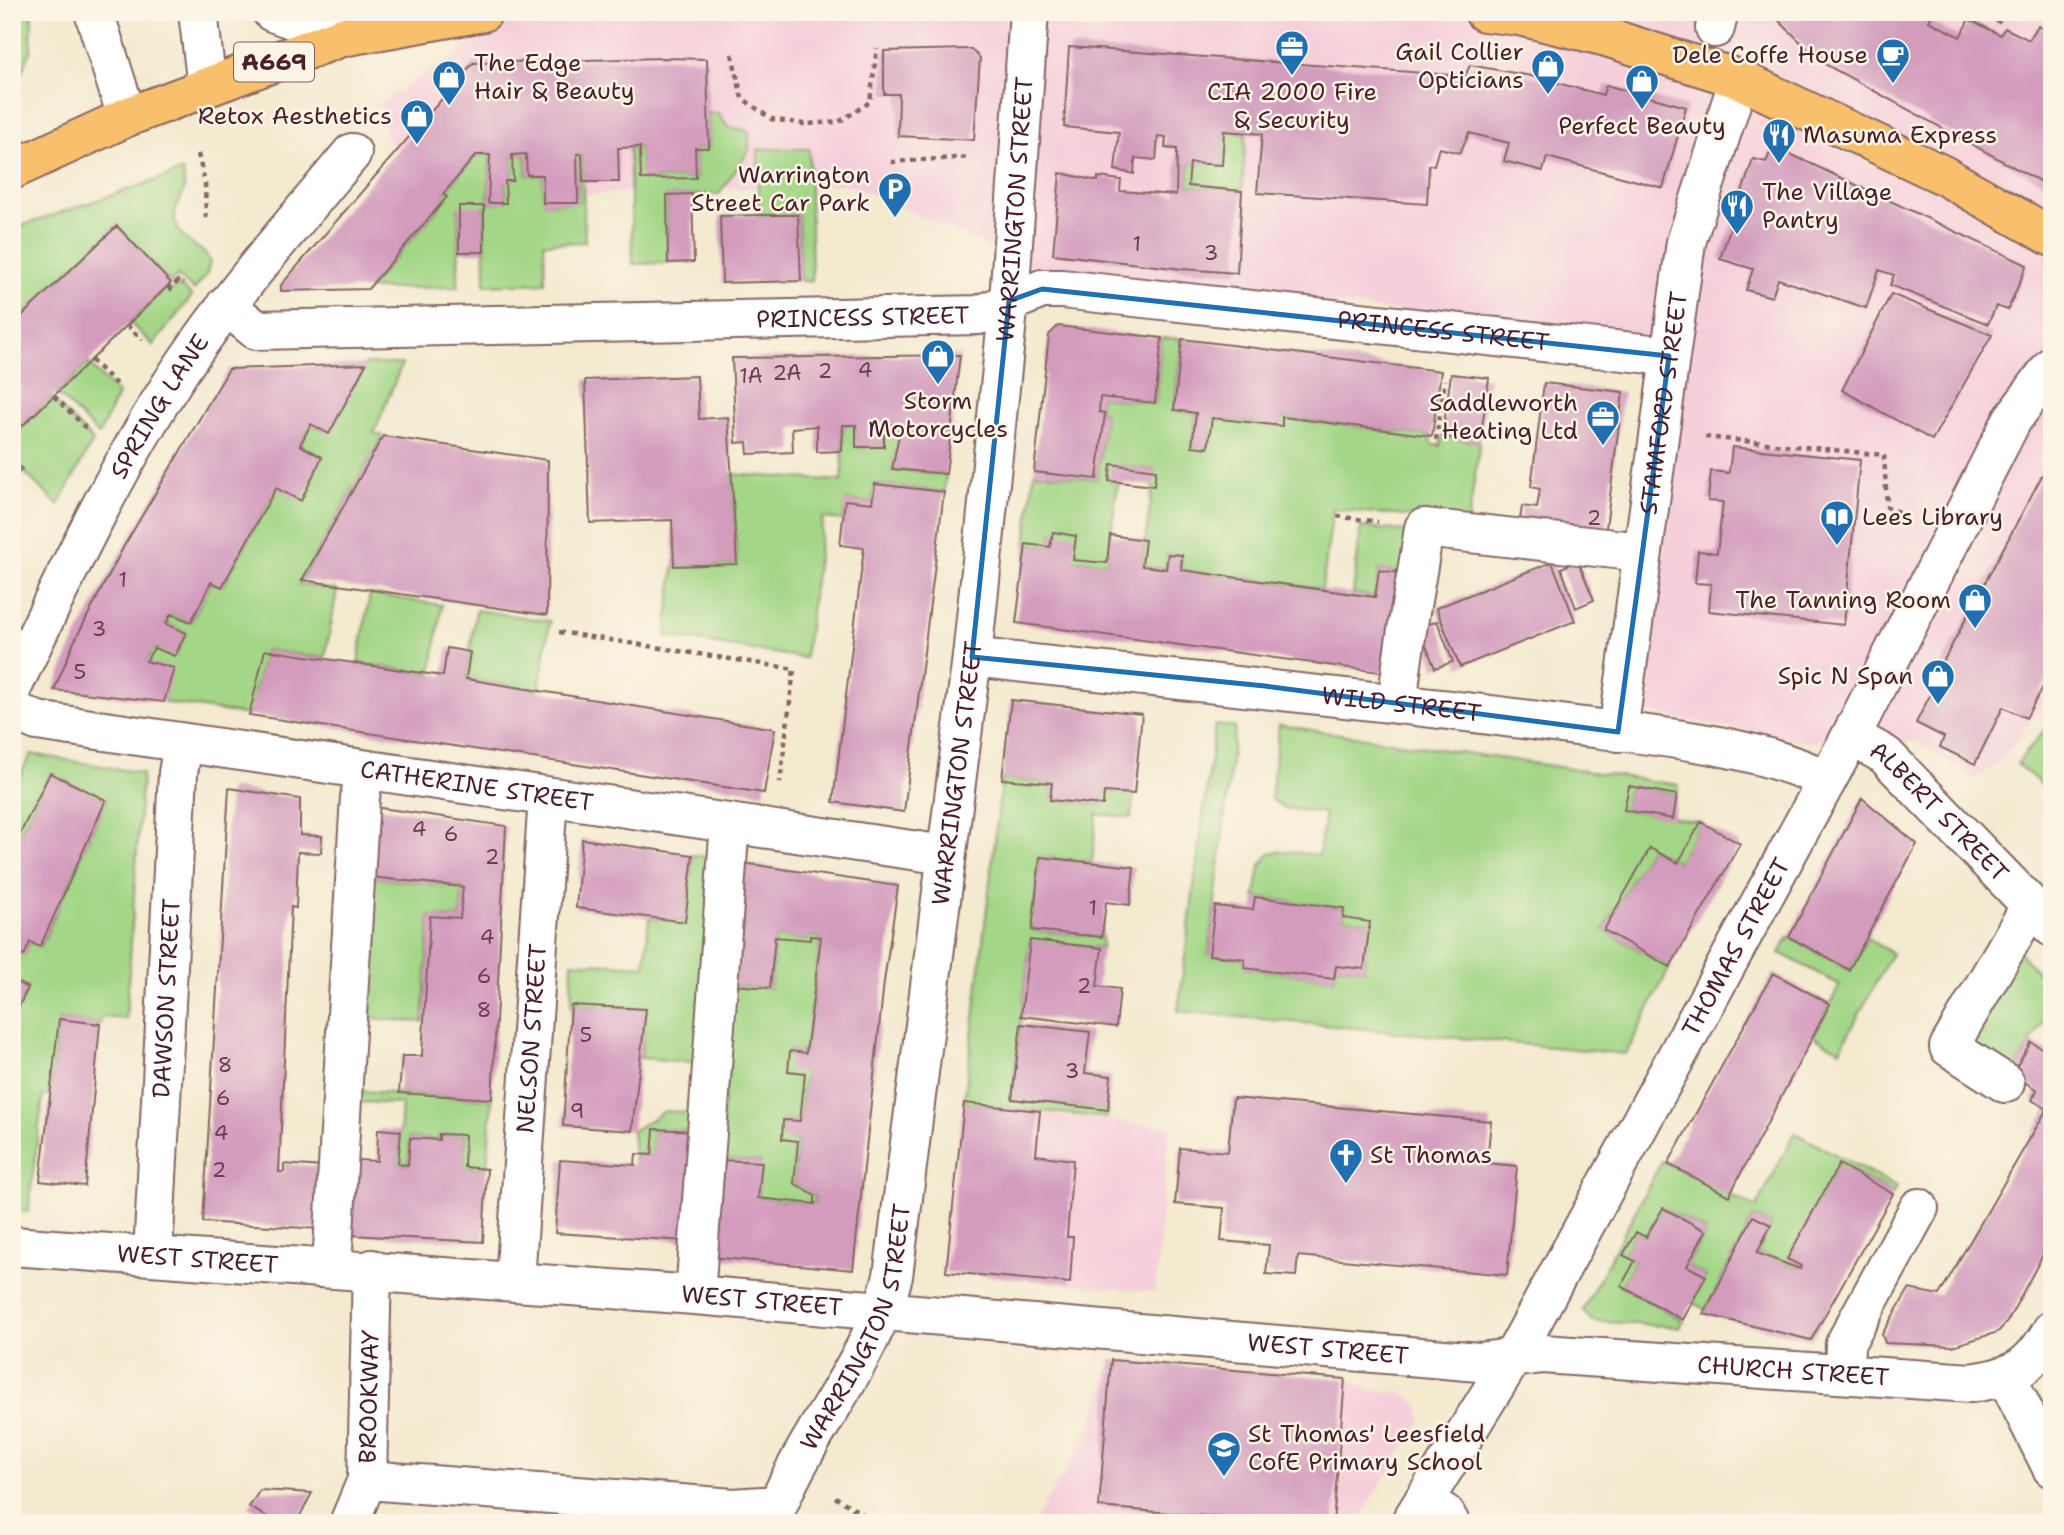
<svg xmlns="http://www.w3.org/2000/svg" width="2064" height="1535" font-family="'Shantell Sans',sans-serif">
  <rect width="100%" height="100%" fill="#fcf5e5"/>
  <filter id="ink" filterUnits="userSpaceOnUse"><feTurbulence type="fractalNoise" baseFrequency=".0143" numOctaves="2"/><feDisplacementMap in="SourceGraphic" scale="14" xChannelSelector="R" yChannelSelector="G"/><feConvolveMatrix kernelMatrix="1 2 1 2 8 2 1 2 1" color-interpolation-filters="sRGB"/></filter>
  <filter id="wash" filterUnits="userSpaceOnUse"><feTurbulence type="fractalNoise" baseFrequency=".00686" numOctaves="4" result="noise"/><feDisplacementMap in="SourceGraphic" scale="28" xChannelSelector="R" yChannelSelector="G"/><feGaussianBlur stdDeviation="1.57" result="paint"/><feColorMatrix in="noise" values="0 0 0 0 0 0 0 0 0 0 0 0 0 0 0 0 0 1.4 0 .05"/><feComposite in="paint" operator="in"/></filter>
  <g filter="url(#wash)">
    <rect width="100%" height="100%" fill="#f3eacf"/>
    <path fill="#f5cfda" d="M479,12h1573v681l-50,67 -27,19 -58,-37h-108l-163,-29 49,-443 -47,68 -598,-65 -203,-89 -381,15 -77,-54 -9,-42 93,-60z
      M962,1106l207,21 -14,165 -214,-20z
      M1111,1360l234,19 27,11 29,3 11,6 7,8 2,13 -64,103h-324l56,-90z"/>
    <path fill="#a3d686" stroke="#767a58" stroke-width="2" d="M12,12h20l-1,37 -19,48z
      M708,113h10l10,14 21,4v19l-30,44 -52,2 1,67 -35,1 -4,-116 11,-1 2,32 54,-1 -1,-30h14z
      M1224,131l22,2 -4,58 -54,-5 2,-23 32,1z
      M758,149h51l3,132h-11l-3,-66h-40z
      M526,154l1,21h16l1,28 34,-1 -1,-48h5l3,88 -41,1 1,40 -60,2 -1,-78h-25l-1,80 -90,2 79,-91 -4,-4 33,-39h14l-2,48 18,-1 -1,-21 8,-1 -1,-25z
      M183,171c0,5 2,12 1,17 -3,17 -18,25 -2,47 9,12 22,13 28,26l-4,15 -12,14 -16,-14 -7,7 -54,-57 -105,99v-96z
      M179,284l13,12 -39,49 -23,-22 36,-35 5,3z
      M1162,338l20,1 -8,71 22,3 -4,33 16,2 4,-30 69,8 1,-9 150,19 -1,8 9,2 2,-9 38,5 -12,80 -135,-13 -11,80 -141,-19 1,-15 -14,-1 -2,15 -24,-3 13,-96 -43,-5 6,17 -11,81 -34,-3 -20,-27 -3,14 -24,-3 8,-72 63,7 8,-66 -6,-1 1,-15 55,6z
      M88,363l30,31 -19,41 -42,-42z
      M366,364h36l-28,69 9,3 -84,148 38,6 -12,68 -60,-8 -16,65 -85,-13 -18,-41 8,-13 22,7 10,-22 -20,-9 5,-10 20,8 20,-40 12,4 53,-98 46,-31 -22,-12 11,-21 18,9z
      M51,398l42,43 -35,64 -46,-45v-34l6,5z
      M843,425h13l1,22h27v-22h17l-8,44 53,5 -2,18 -69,-8 -3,19 -26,-3 -3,20 -20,-2 -18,140 -139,-22 8,-70 63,-2 -6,-90 111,7z
      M1361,527l53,5 -5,42 -30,-4 -4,27 -22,-4z
      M370,594l72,11 -11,69 -73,-11z
      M476,610l74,11 -11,69 -73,-11z
      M2052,720v73l-35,-29z
      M1215,725l20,2 -26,227 36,5v9l89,11 2,-13 28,3 5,-47 -26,-4 1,-10 -89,-11 5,-30 10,-14 14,-2 35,4 6,-42 -41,-5 -13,-9 8,-74 400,60 -2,10 -48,-9 -5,24 77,12 -23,41 -28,-15 -46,82 66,37 -44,87 -448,-43z
      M31,754l111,19 -16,246 -24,-2 -2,7 -41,-5 -9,77h-7l-15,116 -16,-1v-191l16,-32 -16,-8v-26l12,1 6,-13 11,4 65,-146 -56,-27 -31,62 -7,-3v-41z
      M1002,779l50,4 -1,17 51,5 2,-13 30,2 -3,24 -34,-4 -5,48 -52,-5 -8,73 70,7v11l-72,-7 -18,157 96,12 -1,8 -143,-15z
      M693,855l20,3 -12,205 -60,-5 4,-49 -74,-4 1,-43 73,4 4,-48 36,4z
      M370,877l93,10 -3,31 -30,-2 -7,106 -61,-4z
      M810,936l11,1 -15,116 -16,-2 15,22 -5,48 -17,-1 -1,18 16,3 -4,42 21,13v8l-57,-6 3,-36 -42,-2 14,-175 37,3 5,-51 34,3z
      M1789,937l60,33 18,-32 25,15 -52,97 -27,-14 27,-51 -60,-32z
      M2018,951l34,37v19l-40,67 -50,-29z
      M359,1091l133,8 -5,70 -23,-2 1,-32h-26v5l-29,-2 -2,27 -10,-1 4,-60 -44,-2z
      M665,1111l32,2 -2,18 -41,-2 -2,26 -16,-1 -1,11 -3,-34z
      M1795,1133l102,54 -4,7 -54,-30 -51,95 13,7 -1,3 -43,-16 14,-28 -18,-9 -47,94 -14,-8 14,-26 -19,-10 19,-35 -43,-23 -17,29 -10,-5 -12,22 11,7 -14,25 62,34 -4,7 -87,-6 -9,-11 79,-149 94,47z"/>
    <g id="blocks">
      <path fill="#d39cbd" d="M1770,12h164l-5,9 31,16 9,-18 31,16 5,-7 24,12 9,-14 14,8v154l-231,-126z
        M1980,12h25l-6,11z
        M1069,47l396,29 5,-11 61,11 72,19 3,-10 80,22 -23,81 -116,-31 -4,14 -39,-10 5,-18 -40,-10 -9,20 -21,-5 -5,17h-5l-2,39 -170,-11 5,-59 -38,-3 -2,34 -32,-2 -2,23 54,5 -5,82 -55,-4 -129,-15 7,-81 38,8v-4l23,3 -1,11 56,4 1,-46 -12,-1 1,-11 -8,-1 -2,24 -21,-2 -1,16 -19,-4 4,-38 -55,-5z
        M971,49l9,9 -6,82 -76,-4 1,-42h-15v-43z
        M664,58l43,1 2,89h-14l1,30 -55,1 -1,-32 -22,1 1,34h-36l-1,-28h-5l1,49h-35v-28h-16l-1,-21 -14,1 1,26h-8l1,22h-18l2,-48h-14l-33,39 4,3 -79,92 -87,2v-6l192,-222z
        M1773,146l254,119 -19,45 -12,-4 -8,18 -98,-39 4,-10 -15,-5 -13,38 -88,-29 -6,18 -26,-7 7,-21 -33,-10 33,-100 13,3z
        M692,194l2,68 -26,1 -1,-68z
        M459,206h25v46h-25z
        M758,215h40l3,66 -79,2 -2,-67z
        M117,226l54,57 -154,148 -5,-5v-101z
        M1891,294l101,41 -60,105 -90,-50z
        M1058,326l104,12 -7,65 -55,-6 -1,15 6,1 -8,66 -63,-7 15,-137z
        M1182,339l259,32 -9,65 -150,-19v9l-70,-8 -4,30 -16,-2 4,-33 -22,-3z
        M960,355l-14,119 -54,-5 9,-44h-17v22h-28v-22h-13l-1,26 -25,1v-26l-25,2 1,24 -45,2 -1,-12 -11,1 -4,-85z
        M366,364l-37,70 -18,-10 -11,21 22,12 -21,44 -25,-13 -54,99 -11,-5 -20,40 -20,-8 -5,10 20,9 -11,23 -21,-8 -8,13 28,7 -10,34 -110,-12 20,-48 50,-96 105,-177z
        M1451,374l38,4 -9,64 -38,-5z
        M697,376l2,43 29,-2 9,147 -63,2 -2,-46 -82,3 -5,-143z
        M1544,383l79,9 -18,144 -86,-9 3,-21 15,2 3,-19 -9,-2z
        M383,436l165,24 -1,155 -245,-35z
        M1732,447l128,13 -16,165 -135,-14 2,-27 -16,-1 3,-32 19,2 6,-51 -15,-1 3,-30 18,2z
        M12,460l10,9 -10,9z
        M1111,464l45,6 -2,16 -45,-5z
        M2046,468l6,3v200l-26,47 -23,-11 -28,57 -35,-17 4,-10 -28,-14 23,-46 -3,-2z
        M875,484l69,8 -40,320 -71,-10 31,-254 -24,-3 5,-45 27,3z
        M1053,532l23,4 -3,24 34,3 3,-28 35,5 -3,26 24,3 2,-15 14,1 -1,15 194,27 4,-27 22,3 -14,100 -371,-50 10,-79 24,3z
        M1578,561l16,39 -18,8 -15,-40z
        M1552,562l23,59 -115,46 -24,-59z
        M1437,621l16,41 -18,6 -16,-40z
        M447,648l23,4 -4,27 309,50 -11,64 -515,-78 16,-65 178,26z
        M1011,700l131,14 -8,80 -30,-2 -1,13 -53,-5 2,-17 -50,-4z
        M50,773l56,27 -66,147 -10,-5 -6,14 -12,-2v-104z
        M1629,786l48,9 -4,24 -49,-9z
        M229,788l71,11v36l22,1 -1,17 -23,-1 -2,56 -5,-1 -12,265h5v-8l39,3 -3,62 -117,-7z
        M1862,798l55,46 -68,126 -60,-33z
        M374,807l132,19 -14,273 -93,-6 3,-37h20l8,-140 30,2 3,-31 -93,-10z
        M1701,822l39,22 -70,123 -66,-37 46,-82 28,15z
        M582,839l111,16 -8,67 -109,-14z
        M1040,857l94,10 -4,38 -24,-3 -4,35 -70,-7z
        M736,862l162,24 -14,96 -31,288 -142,-13 8,-97 43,2 -4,36 57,6v-8l-21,-13 4,-42 -16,-2 1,-19 17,1 5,-48 -17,-2 2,-20 16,2 15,-116 -11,-1v4l-35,-3 -5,51 -37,-3z
        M1255,897l89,11 -1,10 27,4 -6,47 -28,-3 -2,13 -90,-11 1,-9 -36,-4 6,-49 38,4z
        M1030,940l72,8 -5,38 23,3 -4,38 -95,-11z
        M1773,973l57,31 -101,192 -61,-32z
        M12,980l16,8 -16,32z
        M571,1005l75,4 -14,122 -69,-5z
        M59,1019l41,5 -15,162 -45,-5z
        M1021,1024l69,8 -5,41 26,3 -3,34 -96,-11z
        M2031,1042l21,12v184l-45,84 -9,10 -45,14 -68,-3 -3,-9 27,-45 30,6 108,-186 -15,-9 5,-10 -25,-16z
        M1233,1098l258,23 -4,42 30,3 -10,109 -209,-19 -2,20 -30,-2 3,-29 -48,-4 3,-33 -49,-4 5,-56 48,4z
        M964,1103l76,8 -4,44 37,5 -6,77h6l-3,46 -124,-11z
        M378,1129l23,2 -3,33 10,1 2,-27 29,2v-6l26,1 -1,32 23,2 -4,73 -133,-7 5,-75 22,1z
        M654,1129l41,2 -8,110 -132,-8 5,-73 75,5 1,-11 16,1z
        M1839,1164l54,30 -82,146 -107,-26 49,-98 18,9 -14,28 43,16 1,-3 -14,-7z
        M1663,1208l43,23 -19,35 19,10 -23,44 -62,-34 14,-25 -12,-6 13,-23 10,5z
        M1111,1360l234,19 -12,144h-45l-189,-16z
        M260,1490l52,3 -16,30h-18l-29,-16z"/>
    </g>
  </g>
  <g filter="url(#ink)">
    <use href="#blocks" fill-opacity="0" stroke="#856664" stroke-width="2"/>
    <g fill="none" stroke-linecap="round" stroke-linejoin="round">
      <g stroke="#856664" stroke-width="42">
        <g id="minor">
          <path d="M94,12l33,105"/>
          <path d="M198,12l9,75"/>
          <path d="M272,12l70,25"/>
          <path d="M1715,28l4,-16"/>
          <path id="s1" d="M226,305l30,25 723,-15 63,-26h20l607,67"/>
          <path id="s2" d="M972,657c194,23 388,40 581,66 88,12 194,18 274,57"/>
          <path id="s3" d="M12,688c51,-109 103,-218 169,-319 51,-76 112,-145 171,-216"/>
          <path d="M1398,702c4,-59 18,-116 26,-174l218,24"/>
          <path id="s4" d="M12,710l25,11 908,134"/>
          <path id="s5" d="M1618,732l68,-490 53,-163"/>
          <path id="s6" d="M1851,736l34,19 167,172"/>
          <path d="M2005,1083l-56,-36 82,-142"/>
          <path id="s7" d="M12,1246l683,49 784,67 64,-8 428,29c42,-6 59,-14 81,-53"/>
          <path id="s8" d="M153,1255l25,-482 5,-29"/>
          <path d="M332,1266l28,-469 5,-25"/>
          <path id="s9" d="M515,1281l33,-484"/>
          <path d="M695,1295l35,-472"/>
          <path d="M1844,1374l1,-30 74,-136"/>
          <path d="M2007,1378l45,90"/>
          <path id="s10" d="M367,1480l366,28 45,-3c33,-79 95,-147 115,-229l79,-619 37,-356 20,-289"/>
          <path d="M1424,1500l21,14 5,9"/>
          <path id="s11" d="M349,1523l18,-43 5,-211"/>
          <path id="s12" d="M1410,1523l103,-166 338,-621 161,-316 40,-54"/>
        </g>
      </g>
      <g stroke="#856664" stroke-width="42">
        <path id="major" d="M1484,12l35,4 84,20 136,43 204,96 109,62
          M12,170l115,-53 215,-80 141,-25"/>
      </g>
      <path stroke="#856664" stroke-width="4.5" stroke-dasharray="5 5" stroke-linecap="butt" d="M732,54l10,44 29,21 33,5 35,-2 31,-20 7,-54
        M198,154l7,29 1,36
        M891,162l80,-5
        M168,286l3,3 7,-8 5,3
        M127,325l15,15
        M91,360l25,24
        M54,396l34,34
        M1705,437l179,18 3,52 24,10
        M1436,440l9,-60
        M1337,516l41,6
        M559,632l235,37 -14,114
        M835,1497l42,26"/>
      <use href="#minor" stroke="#fff" stroke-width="38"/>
      <use href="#major" stroke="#f8bf6c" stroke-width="38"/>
    </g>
  </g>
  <path fill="none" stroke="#1f6fb2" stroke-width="5" stroke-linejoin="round" d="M1042,289l627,67 -51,376 -353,-46 -293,-29 37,-356z"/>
  <defs>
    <g id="office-pin" transform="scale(1.75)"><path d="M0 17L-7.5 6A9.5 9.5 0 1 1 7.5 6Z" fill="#1f6fb2" stroke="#fcf5e5"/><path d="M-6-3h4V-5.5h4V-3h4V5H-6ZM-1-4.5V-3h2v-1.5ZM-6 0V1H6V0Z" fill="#fff"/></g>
    <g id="cafe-pin" transform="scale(1.75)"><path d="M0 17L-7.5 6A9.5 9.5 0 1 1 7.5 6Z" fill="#1f6fb2" stroke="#fcf5e5"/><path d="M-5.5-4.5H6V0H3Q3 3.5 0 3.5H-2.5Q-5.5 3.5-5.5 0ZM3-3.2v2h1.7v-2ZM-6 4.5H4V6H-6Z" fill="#fff"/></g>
    <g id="shop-pin" transform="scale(1.75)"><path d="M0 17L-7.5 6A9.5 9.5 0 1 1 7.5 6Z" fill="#1f6fb2" stroke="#fcf5e5"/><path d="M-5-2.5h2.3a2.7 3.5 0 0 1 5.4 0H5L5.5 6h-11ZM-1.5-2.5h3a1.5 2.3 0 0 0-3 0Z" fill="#fff"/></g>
    <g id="restaurant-pin" transform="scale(1.75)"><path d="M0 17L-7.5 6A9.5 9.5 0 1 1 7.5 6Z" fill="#1f6fb2" stroke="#fcf5e5"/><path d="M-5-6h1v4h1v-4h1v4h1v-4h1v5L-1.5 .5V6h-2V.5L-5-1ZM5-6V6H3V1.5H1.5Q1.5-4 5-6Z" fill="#fff"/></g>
    <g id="parking-pin" transform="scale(1.75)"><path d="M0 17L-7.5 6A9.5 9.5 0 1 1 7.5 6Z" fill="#1f6fb2" stroke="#fcf5e5"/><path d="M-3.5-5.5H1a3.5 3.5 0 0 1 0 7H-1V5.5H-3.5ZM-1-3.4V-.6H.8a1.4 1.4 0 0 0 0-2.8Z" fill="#fff"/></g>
    <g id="library-pin" transform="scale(1.75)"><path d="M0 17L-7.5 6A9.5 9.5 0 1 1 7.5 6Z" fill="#1f6fb2" stroke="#fcf5e5"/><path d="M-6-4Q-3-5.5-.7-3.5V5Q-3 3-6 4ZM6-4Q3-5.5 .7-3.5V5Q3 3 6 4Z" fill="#fff"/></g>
    <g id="church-pin" transform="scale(1.75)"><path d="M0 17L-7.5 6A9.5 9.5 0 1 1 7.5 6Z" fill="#1f6fb2" stroke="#fcf5e5"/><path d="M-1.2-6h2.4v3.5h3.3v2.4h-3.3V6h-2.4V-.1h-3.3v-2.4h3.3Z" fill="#fff"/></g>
    <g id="school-pin" transform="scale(1.75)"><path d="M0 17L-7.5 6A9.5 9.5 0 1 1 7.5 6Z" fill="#1f6fb2" stroke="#fcf5e5"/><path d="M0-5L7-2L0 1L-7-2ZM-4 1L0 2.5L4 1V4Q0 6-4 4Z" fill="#fff"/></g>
  </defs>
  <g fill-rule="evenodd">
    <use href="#office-pin" x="1292" y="47"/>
    <use href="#cafe-pin" x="1893" y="55"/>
    <use href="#shop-pin" x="1548" y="66"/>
    <use href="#shop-pin" x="449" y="77"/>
    <use href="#shop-pin" x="1642" y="81"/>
    <use href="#shop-pin" x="417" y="116"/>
    <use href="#restaurant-pin" x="1779" y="135"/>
    <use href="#parking-pin" x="895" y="189"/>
    <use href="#restaurant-pin" x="1737" y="206"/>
    <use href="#shop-pin" x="938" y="356"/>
    <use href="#office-pin" x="1603" y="417"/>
    <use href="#library-pin" x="1837" y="517"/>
    <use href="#shop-pin" x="1975" y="600"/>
    <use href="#shop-pin" x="1938" y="676"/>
    <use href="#church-pin" x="1346" y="1155"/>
    <use href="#school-pin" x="1224" y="1448"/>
  </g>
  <g text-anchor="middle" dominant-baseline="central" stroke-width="5" stroke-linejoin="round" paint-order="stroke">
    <g font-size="21" fill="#6c3e50">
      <text x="1137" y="244">1</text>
      <text x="1211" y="253">3</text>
      <text x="865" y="370">4</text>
      <text x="825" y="371">2</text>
      <text x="787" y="373">2A</text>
      <text x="751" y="376">1A</text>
      <text x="1594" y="518">2</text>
      <text x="123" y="580">1</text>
      <text x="99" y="629">3</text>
      <text x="80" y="672">5</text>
      <text x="419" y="829">4</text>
      <text x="451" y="834">6</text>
      <text x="492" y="857">2</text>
      <text x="1093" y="908">1</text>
      <text x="487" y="937">4</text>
      <text x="484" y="976">6</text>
      <text x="1084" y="986">2</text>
      <text x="484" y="1010">8</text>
      <text x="586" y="1035">5</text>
      <text x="225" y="1065">8</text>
      <text x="1072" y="1071">3</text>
      <text x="223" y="1098">6</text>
      <text x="577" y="1111">9</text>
      <text x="221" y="1133">4</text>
      <text x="219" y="1170">2</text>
    </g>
    <rect fill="#fcf5e5" stroke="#7f5f63" stroke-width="2" x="234" y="42.5" width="80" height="39" rx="5"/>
    <g font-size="23" font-weight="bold" fill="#4a1f2b">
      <text x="274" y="62">A669</text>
    </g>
    <g font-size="24" fill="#4a1f2b" stroke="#fcf5e5" text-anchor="end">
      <text x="1524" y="52">Gail Collier<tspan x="1524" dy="28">Opticians</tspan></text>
      <text x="1868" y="55">Dele Coffe House</text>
      <text x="474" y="63" text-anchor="start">The Edge<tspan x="474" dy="28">Hair &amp; Beauty</tspan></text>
      <text x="1292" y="92" text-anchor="middle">CIA 2000 Fire<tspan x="1292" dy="28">&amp; Security</tspan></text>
      <text x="392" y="116">Retox Aesthetics</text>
      <text x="1642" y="126" text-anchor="middle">Perfect Beauty</text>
      <text x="1803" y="135" text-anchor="start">Masuma Express</text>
      <text x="870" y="175">Warrington<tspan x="870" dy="28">Street Car Park</tspan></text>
      <text x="1762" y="192" text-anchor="start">The Village<tspan x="1762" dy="28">Pantry</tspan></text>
      <text x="938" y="401" text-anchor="middle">Storm<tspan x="938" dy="28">Motorcycles</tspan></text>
      <text x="1578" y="403">Saddleworth<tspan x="1578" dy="28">Heating Ltd</tspan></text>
      <text x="1862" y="517" text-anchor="start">Lees Library</text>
      <text x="1951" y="600">The Tanning Room</text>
      <text x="1913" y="676">Spic N Span</text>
      <text x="1370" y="1155" text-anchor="start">St Thomas</text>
      <text x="1248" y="1434" text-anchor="start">St Thomas' Leesfield<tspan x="1248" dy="28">CofE Primary School</tspan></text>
    </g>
    <g font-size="24" fill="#4a1f2b" stroke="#fcf5e5">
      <text stroke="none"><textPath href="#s10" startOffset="1743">WARRINGTON STREET</textPath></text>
      <text stroke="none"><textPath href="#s1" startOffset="646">PRINCESS STREET</textPath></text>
      <text stroke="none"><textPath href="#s1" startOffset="1234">PRINCESS STREET</textPath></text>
      <text stroke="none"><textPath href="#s5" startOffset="332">STAMFORD STREET</textPath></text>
      <text stroke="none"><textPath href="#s3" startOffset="318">SPRING LANE</textPath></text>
      <text stroke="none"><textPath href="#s2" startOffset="432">WILD STREET</textPath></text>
      <text stroke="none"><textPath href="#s10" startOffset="1176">WARRINGTON STREET</textPath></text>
      <text stroke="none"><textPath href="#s4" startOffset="472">CATHERINE STREET</textPath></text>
      <text stroke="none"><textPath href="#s6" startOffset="117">ALBERT STREET</textPath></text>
      <text stroke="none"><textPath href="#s12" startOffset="662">THOMAS STREET</textPath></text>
      <text stroke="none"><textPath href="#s8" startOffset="257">DAWSON STREET</textPath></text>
      <text stroke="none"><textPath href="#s9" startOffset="243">NELSON STREET</textPath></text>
      <text stroke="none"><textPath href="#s7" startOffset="186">WEST STREET</textPath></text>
      <text stroke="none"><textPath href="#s7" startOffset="752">WEST STREET</textPath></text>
      <text stroke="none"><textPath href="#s10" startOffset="609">WARRINGTON STREET</textPath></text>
      <text stroke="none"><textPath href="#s7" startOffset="1320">WEST STREET</textPath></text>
      <text stroke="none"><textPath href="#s7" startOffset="1787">CHURCH STREET</textPath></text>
      <text stroke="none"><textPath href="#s11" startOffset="130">BROOKWAY</textPath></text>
    </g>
  </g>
  <rect width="2064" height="1535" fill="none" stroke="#fcf5e5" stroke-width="42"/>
</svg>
